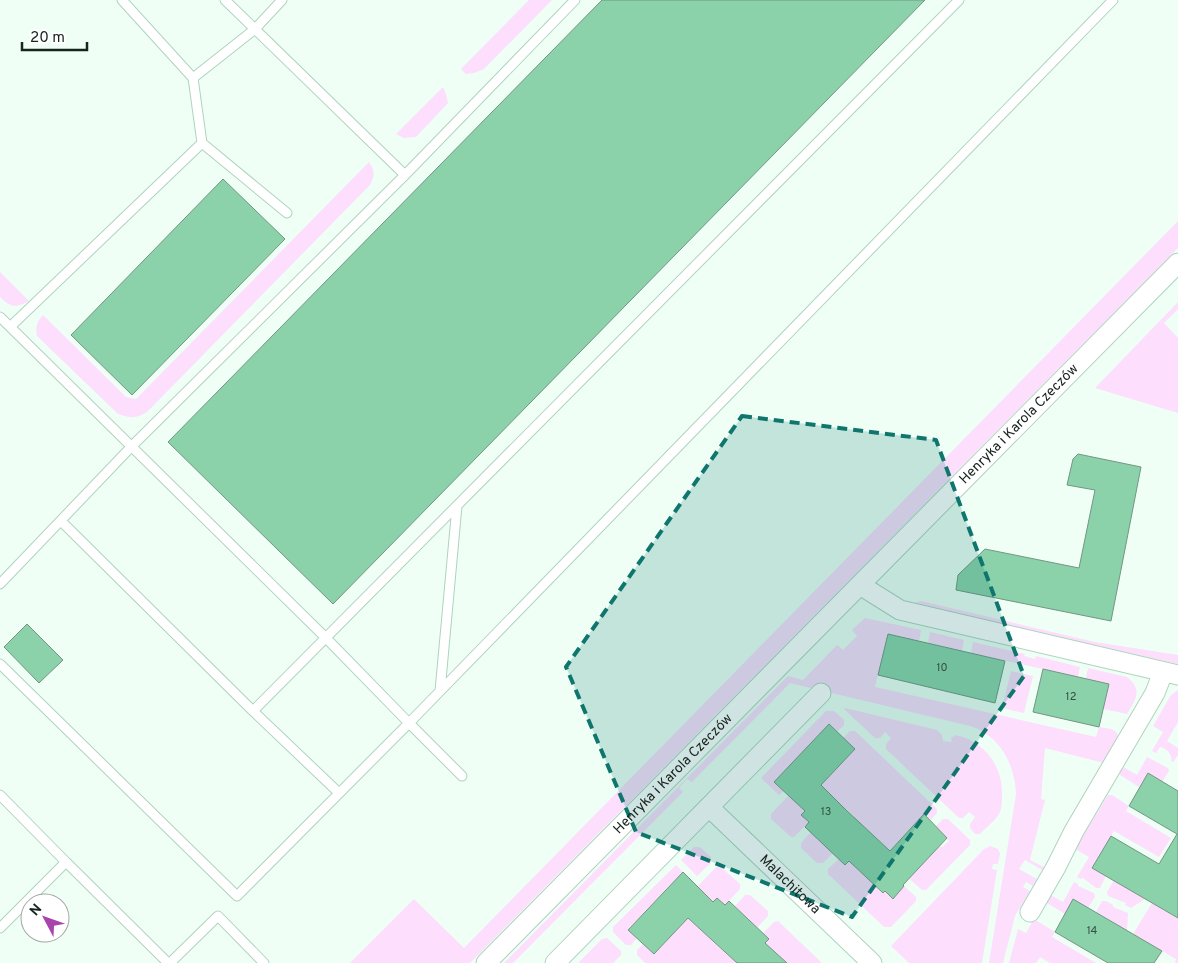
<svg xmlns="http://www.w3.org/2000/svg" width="1178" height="963" font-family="Overpass,sans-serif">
  <rect width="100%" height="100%" fill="#f0fff6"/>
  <path fill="#fddefd" d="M529,0h23l-68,69 -10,4 -8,1 -5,-5z
    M443,87l3,7 2,9 -32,34 -12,1 -8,-4z
    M369,162c6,9 6,13 1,23l-223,227c-12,7 -17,6 -29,2l-81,-78c-2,-9 0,-14 6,-21l83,82 10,2z
    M1178,221v27l-708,715h-120l64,-64 50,49z
    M0,272l29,29c-13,7 -18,7 -29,-4z
    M1178,302v7l-14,14 14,15v75l-83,-25z
    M921,601l174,41 83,13v9l-267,-60z
    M865,618l56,12 -2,12 -41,33 -3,12 221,50 3,-10c5,1 12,1 16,4 9,7 -6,25 -11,32l-59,-15 -4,51 4,1 -15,60 14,7 -2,3 -17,-10 -6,9 18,10 -4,7 -7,-4 -3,5 7,4 -15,25 -12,47h-14l27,-169c-1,-29 -16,-59 -46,-68l-180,-43 -98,99 -5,-3 -8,9 4,4 -170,171h-9l284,-287 15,4 34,-35 6,5 14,-14 -5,-6z
    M930,632l34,8 -2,11 -34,-8z
    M973,642l52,12 -1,2 11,3 1,-3 44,11 -2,10 -107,-24z
    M1088,668l39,9c16,13 9,22 0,37l-24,-5 -14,-29 -3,-2z
    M1011,671l22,5 -9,37 -22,-5z
    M1178,690v32l-11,19 11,7v7l-4,6 -3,1c2,-7 -4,-14 -11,-15l-4,6 -4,-2 11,-19 -10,-6 18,-31z
    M845,708l92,22 5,5 1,6 9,1 -1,-4 5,-3c28,6 47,31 46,60 0,5 0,14 -3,19 -4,7 -13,13 -19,20h-5l-5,-6v-4l5,-7 -6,-5 -6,6h-4l-73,-69v-5l5,-6 -6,-6 -5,6h-5l-31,-29z
    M826,711h8l10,9v5l-7,7 -8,-7 -54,56 9,10 -5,4 -18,-17z
    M850,731h5l82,78v4l-6,7 -7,-6 -34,36 -37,-32 1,-2 -8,-7h-2l-23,-24 34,-36 -12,-11z
    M1147,757l21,11 1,3 -7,11 -14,-8 -9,13 -19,-12v-3l3,-5 14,8z
    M790,794l16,16 -5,5 8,7 -15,15h-3l-20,-18v-5z
    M1108,795h4l17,11 -3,5 45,27 -12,19 -45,-26 -22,37 14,8 -6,12h-4l-13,-10 -2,1 -4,-2 12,-20 -14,-8z
    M943,819h5l22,21v5l-44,45h-4l-17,-15 34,-29 3,1 7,-6 -14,-14z
    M811,832l6,6 4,-4 16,15 -14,14h-6l-16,-15v-5z
    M990,846l8,3 2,5 -2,10h-5l-1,5 5,1 -15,93h-73l-18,-17 93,-97z
    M694,847h6l11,10v6l-14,13 -16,-16z
    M839,859l6,6 4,-4 9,8 2,-2 8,11 14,15 3,-2 8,7 11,-12 12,11v4l-25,26h-7l-56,-53v-5z
    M676,865l7,7 -55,57 9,9 -6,7h-5l-13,-13v-5z
    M716,867h5l19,17v5l-15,16 -8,-7 -5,5 -16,-15z
    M1114,880l31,19 -14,9 -6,-3 1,-2 -18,-7 -1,-4z
    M1074,882l4,2v2l16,7 1,4 -7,11 -23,6 -18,-11 -1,-3 3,-6 14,8z
    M745,895h5l18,16v5l-11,12 -20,-11 4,-5 -6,-6z
    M1102,901h4l7,4v2l15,6 -1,18 -31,-19z
    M1152,903l26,15v45h-3l1,-4 -43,-25z
    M688,918l4,5 2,-1 20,19 -1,1 24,21h-92l-8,-8v-5l6,-6 11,10z
    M1034,919l21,13 -3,5 44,26h-46l-10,-6 -4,6h-27l9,-34 8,4z
    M778,921l44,42h-36l-21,-20 4,-4 -6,-6 11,-11z
    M607,938l14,13v4l-8,8h-35l24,-24z"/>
  <path fill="#8bd2ab" stroke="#739682" d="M602,0h323l-592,604 -165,-162z
    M223,179l62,60 -153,156 -61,-60z
    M1078,454l63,13 -30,154 -155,-31 2,-15 27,-26 94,19 16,-78 -28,-5 6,-26z
    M27,624l36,36 -24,23 -35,-36z
    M888,634l117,27 -10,42 -117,-28z
    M1043,669l66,15 -10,43 -66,-15z
    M829,724l26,25 -34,36 24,24 45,42 34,-37 23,24 -44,47 1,1 -11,13 -8,-8 -2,2 -34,-32 -4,4 -40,-38 4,-5 -8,-7 4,-4 -31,-29z
    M1148,773l30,18v127l-86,-50 19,-32 48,28 18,-30 -48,-28z
    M683,872l30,30 4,-4 8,7 4,-4 40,38 -4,4 22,20h-50l-49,-45 -34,36 -26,-24z
    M1073,899l89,52 -8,12h-46l-53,-31z"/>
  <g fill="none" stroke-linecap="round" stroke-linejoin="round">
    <g stroke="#afd3be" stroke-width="11">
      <path id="lane" d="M122,0l71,78
        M225,0l180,175
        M202,143l85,70
        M0,317l326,321 83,85 704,-723
        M10,327l192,-184 -9,-65 62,-49 27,-29
        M61,521l192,190 706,-711
        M0,584l132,-138 273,-271 170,-175
        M0,664l237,232 172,-173 53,53
        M440,691l17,-185
        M253,711l86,82
        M0,795l66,67 -66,66
        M66,862l102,101
        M170,963l48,-47 46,47"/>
    </g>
    <g stroke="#afd3be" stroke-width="21">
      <g id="street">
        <path d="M860,585l40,25 278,65"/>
        <path id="s1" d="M709,807l163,156"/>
        <path d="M1030,912l26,-45 18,-36 81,-138 8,-21"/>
        <path id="s2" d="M486,963l692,-700"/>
        <path d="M555,963l266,-270"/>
      </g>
    </g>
    <use href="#lane" stroke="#fff" stroke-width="9"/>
    <use href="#street" stroke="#fff" stroke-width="19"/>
  </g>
  <path fill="#0f766e" fill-opacity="0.2" stroke="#0f766e" stroke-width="4" stroke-dasharray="10 6" stroke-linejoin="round" d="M742,416l194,24 88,236 -172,241 -216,-85 -70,-165z"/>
  <g text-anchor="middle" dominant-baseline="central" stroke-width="4" stroke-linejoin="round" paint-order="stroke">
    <g font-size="11" fill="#335040">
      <text x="942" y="668">10</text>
      <text x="1071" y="697">12</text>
      <text x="826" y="812">13</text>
      <text x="1092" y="931">14</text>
    </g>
    <g font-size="14" fill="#16241c" stroke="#fff">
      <text stroke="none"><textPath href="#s2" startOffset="758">Henryka i Karola Czeczów</textPath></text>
      <text stroke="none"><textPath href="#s2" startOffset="266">Henryka i Karola Czeczów</textPath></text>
      <text stroke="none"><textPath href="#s1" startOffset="112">Malachitowa</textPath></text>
    </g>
  </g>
  <g transform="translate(45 918) rotate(311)"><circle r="24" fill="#ffffff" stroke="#a2a7a4"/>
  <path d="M0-4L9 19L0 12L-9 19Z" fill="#a845ac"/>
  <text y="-8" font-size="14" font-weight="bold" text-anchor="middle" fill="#16241c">N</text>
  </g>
  <path d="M22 42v8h65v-8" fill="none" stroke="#16241c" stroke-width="2.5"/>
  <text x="30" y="42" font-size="15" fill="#16241c" stroke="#ffffff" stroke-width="4" paint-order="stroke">20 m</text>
</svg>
